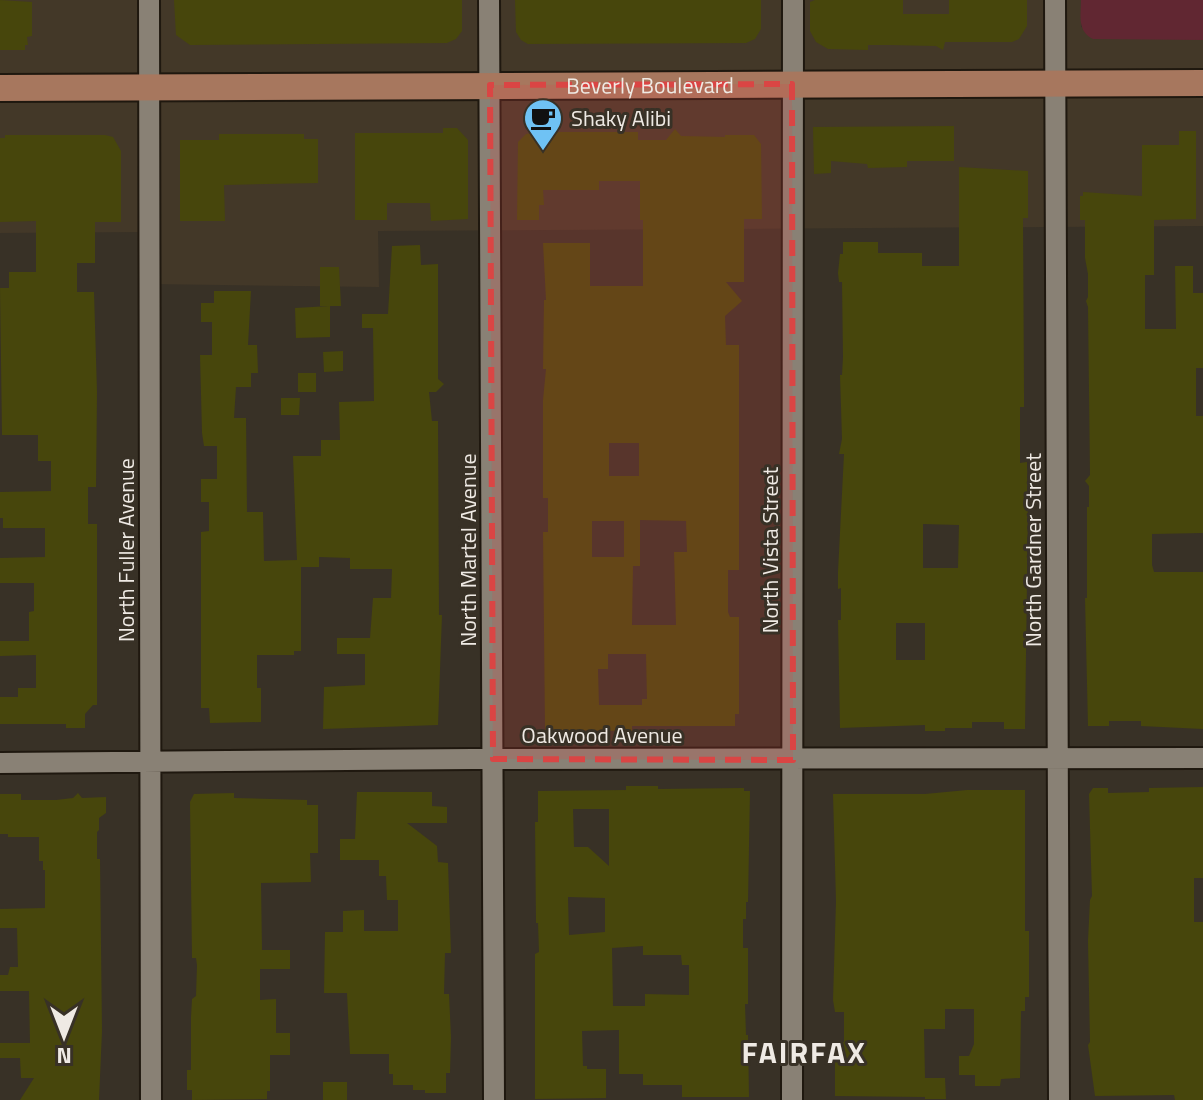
<svg xmlns="http://www.w3.org/2000/svg" width="1203" height="1100" font-family="'Titillium Web',sans-serif">
  <rect width="100%" height="100%" fill="#383126"/>
  <path fill="#433828" d="M0,0h1081v27l122,12v187l-825,5 1,56 -231,-3 -1,-52 -147,1z"/>
  <path fill="#612732" d="M1081,0h122v40l-110,-1c-16,-8 -12,-23 -12,-39z"/>
  <path fill="#47460c" fill-rule="evenodd" d="M0,0l32,2v34l-5,1 1,8h-3v5h-25z
    M174,0h288v31l-6,8 -9,4 -257,2 -14,-10z
    M515,0h246v29l-6,10 -9,4 -218,1 -7,-4 -5,-8z
    M815,0h88v14h46v-14h78v26l-8,13 -7,3h-67l-2,8 -7,-4 -46,-1h-22v5l-40,-1 -12,-7 -6,-11v-29z
    M954,126v35h-47v6l-39,1 -1,-4 -36,-3v12l-17,1 -1,-47z
    M443,128h14l11,12v79l-37,2 -1,-18h-43v17h-32v-87h88z
    M675,129l6,7 44,1v-2h29l7,9 1,75h-18v63h-18l16,19 -17,15 1,29h13v225h-11v42l2,5h9v97h-4v12h-103v5l-87,-1 -2,-198h5v-34h-5v-98l3,-31h-3l1,-69h2l-3,-57h47v43h53v-66h-3v-39h-41v9h-56l1,15h-5v15h-22l1,-78 8,-8 6,-1 27,-1h79v8h28zM609,443h30v33h-30zM640,520l46,1 1,31h-13l2,73h-44l1,-59h7zM592,521h32v36h-32zM608,654h38l1,45h-5v6h-43l-1,-36h10z
    M1179,131h17v88l-42,1v55h-9v54h31l-1,-63h18v27h10v75h-7v48h7v117l-51,1v31l2,7h49v157l-62,-3v-5h-32v5h-21l-3,-128h2v-91h2v-21l-4,-5 5,-6 -2,-168 -2,-6 2,-4v-23l-3,-16v-38h-5v-24h3v-4l59,4v-51h37z
    M219,134h85v5h14v44l-94,2 1,36h-45v-81h39z
    M5,135h100l8,2 8,14v71h-26v41h-18v29h17l3,100 -1,95h-8v37h9v181h-4l-8,9v14h-19v-4h-66v-27h18v-9h18v-33l-36,1v-15h29v-29l5,-1v-28h-34v-25l45,-1v-29h-42v-10h-3v-26l51,-1v-30h-13v-26h-36l-2,-147h9v-16h27v-51l-36,1v-84h5z
    M959,167l69,4v47h-5l1,175v14h-4v56l7,-1 1,44 -3,223h-21v-7h-32v6h-27v3h-20v-6l-85,3 -2,-108h3v-32l-3,1v-17l6,-118h-5l3,-15 -2,-64h2l1,-18 -1,-75h-3l-1,-9 2,-19h3v-12h35v11h44v13h37zM923,524l36,1 -1,43h-35zM896,623h29v37h-29z
    M420,245l1,20 17,-1v115l6,5 -8,8h-7l3,29h6l1,194h3l-4,110 -115,4 1,-42 41,-2v-31h-28v-16h33l3,-40h18l1,-29h-42v-11l-31,-1v10h-18v84h-7v4h-37v33h4v34l-51,1 -1,-15h-8v-176l8,-1v-29h-8v-23h16v-33h-13l-2,-13 -2,-78h12v-33h-11v-19h13v-12h37l-3,54h9l1,28h-7v14h-15l-2,31h12l1,94h16l1,49 33,-1 -4,-104h28v-16h19l-1,-38 35,-1 -1,-73h-11v-14h26l4,-68z
    M320,267h19l2,39h-21z
    M330,306v31l-34,1 -1,-30z
    M343,351v20l-19,1 -1,-20z
    M298,373h18v19h-18z
    M281,398h19l-1,17h-18z
    M626,786h32v3l86,-1v3h6l-2,111h-2v17h-3v29h5v56h-3l1,31h2l1,62h-67v-12h-39v-11h-24v-44l-37,1 1,35h4v3h19v29l-71,1v-145l4,-2 -1,-29h-2l-1,-101h3v-31l88,-1zM573,809h36v57l-21,-19h-14zM568,897l37,1v34l-36,3zM643,946v9h38l1,10h7v30l-44,-1v12h-32l-1,-58z
    M1203,787v91h-9v44h9v178h-28l-1,-5 -79,1 -7,-51 2,-3 -2,-101 2,-41 2,-4 -3,-102 4,-6h15v5l41,-1v-4z
    M967,790h58v141h4v66h-4v14h-4l-1,67 -19,1 -1,7h-25v-11h-16v-19h10l5,-12v-35h-29v20h-21l1,49h20l1,21h-21v-2l-90,-1v-54h9v-30h-9l-2,-12 3,-99 -3,-107h92z
    M357,792h75v14l15,1v16h-40l30,23 1,16 10,1 3,90h-6l-1,41h5l2,43 -1,36h-4v20h-21v-3h-12v-5h-20v-11h-4v-20h-39l-3,-61h-23l1,-61h18v-21l21,-1v21h34v-31h-11l-1,-24h-7v-16h-39v-21h15z
    M78,793l4,5 24,-1v16l-7,5v12l-2,2v27h3l2,172 -3,69h-79l14,-22h-13l-1,-20h-20v-15h30l-1,-52h-29v-16h8l2,-8h8l-1,-39h-17v-19l45,-1v-38h-2v-9h-4v-24h-31v-3h-8v-40h21v6h35l17,-2z
    M234,793v5l73,2v5h11v48h-8l1,29 -50,1 1,67h28v19h-30v31l16,-1v34h14v22h-20v36h-3v8l-75,1v-10h-5v-20h4v-53l1,-18 4,-3 1,-31 -1,-7h-4l-2,-156 4,-8z
    M323,1082h24v18h-24z"/>
  <g fill="none" stroke-linecap="round" stroke-linejoin="round">
    <g stroke="#1f180f" stroke-width="24">
      <path id="minor" d="M149,0l2,1100
        M489,0l5,1100
        M1055,0l4,1100
        M0,763l472,-4 731,-1
        M792,1100l1,-1100"/>
    </g>
    <g stroke="#1f180f" stroke-width="30">
      <g id="major">
        <path id="s1" d="M0,88l1203,-5"/>
      </g>
    </g>
    <use href="#minor" stroke="#898175" stroke-width="20"/>
    <use href="#major" stroke="#a7775e" stroke-width="26"/>
  </g>
  <path fill="#da4544" fill-opacity="0.2" stroke="#da4544" stroke-width="6" stroke-dasharray="16 10" stroke-linejoin="round" d="M792,84l1,676 -300,-1 -3,-674z"/>
  <defs>
    <g id="cafe-pin" transform="scale(2)"><path d="M0 17L-7.5 6A9.5 9.5 0 1 1 7.5 6Z" fill="#6fc2f4" stroke="#383126"/><path d="M-5.5-4.5H6V0H3Q3 3.5 0 3.5H-2.5Q-5.5 3.5-5.5 0ZM3-3.2v2h1.7v-2ZM-6 4.5H4V6H-6Z" fill="#111"/></g>
  </defs>
  <g fill-rule="evenodd">
    <use href="#cafe-pin" x="543" y="118"/>
  </g>
  <g text-anchor="middle" dominant-baseline="central" stroke-width="6" stroke-linejoin="round" paint-order="stroke">
    <g font-size="22" fill="#efeae4" stroke="#383126">
      <text stroke="none"><textPath href="#s1" startOffset="650">Beverly Boulevard</textPath></text>
      <text transform="translate(126 550) rotate(-90)">North Fuller Avenue</text>
      <text transform="translate(468 550) rotate(-90)">North Martel Avenue</text>
      <text transform="translate(770 550) rotate(-90)">North Vista Street</text>
      <text transform="translate(1033 550) rotate(-90)">North Gardner Street</text>
      <text x="602" y="735">Oakwood Avenue</text>
    </g>
    <g font-size="22" fill="#efeae4" stroke="#383126" text-anchor="start">
      <text x="571" y="118">Shaky Alibi</text>
    </g>
    <g font-size="30" font-weight="bold" letter-spacing="2" fill="#efeae4" stroke="#383126">
      <text x="804" y="1052">FAIRFAX</text>
    </g>
  </g>
  <g transform="translate(64 1036) rotate(180)" stroke="#383126" stroke-width="6" paint-order="stroke">
  <path d="M0-6L14 30L0 20L-14 30Z" fill="#efeae4"/>
  <text y="-12" font-size="22" font-weight="bold" text-anchor="middle" fill="#efeae4">N</text>
  </g>
</svg>
